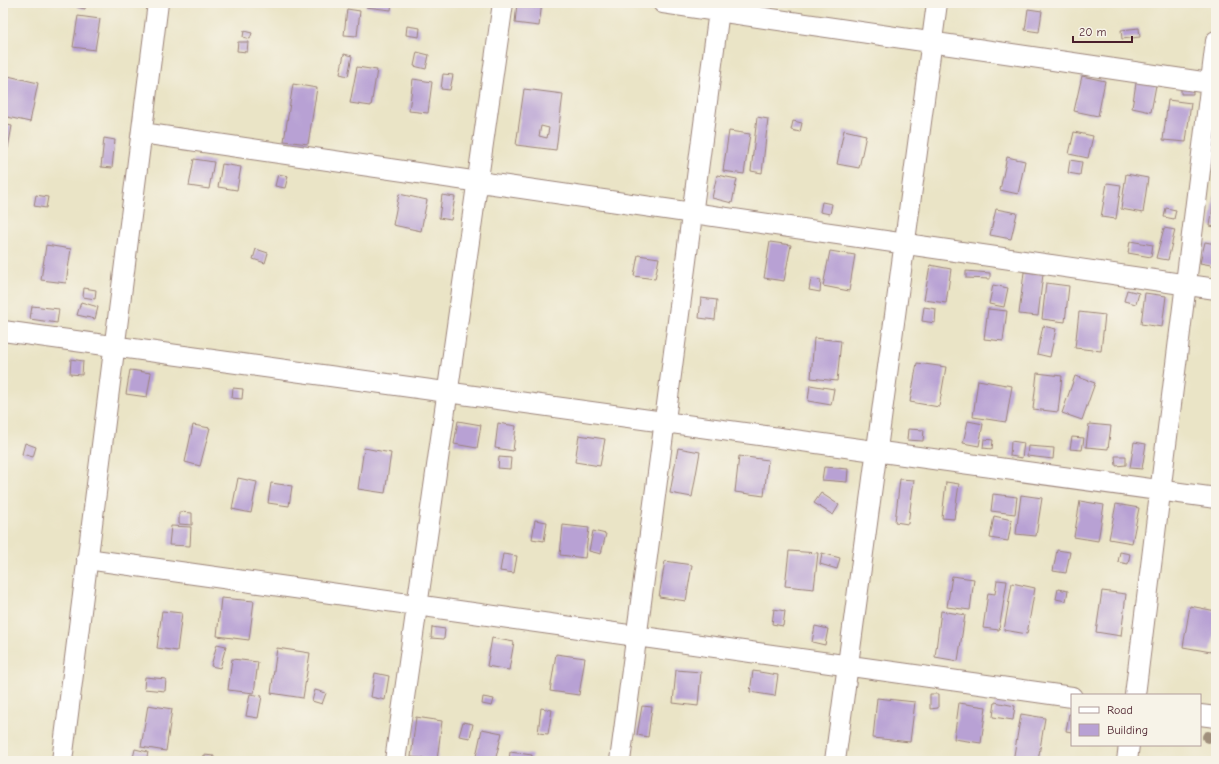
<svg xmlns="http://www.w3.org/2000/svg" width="1219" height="764" font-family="'Comic Neue',sans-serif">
  <rect width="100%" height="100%" fill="#f7f3e8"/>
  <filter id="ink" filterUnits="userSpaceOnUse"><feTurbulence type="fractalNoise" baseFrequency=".025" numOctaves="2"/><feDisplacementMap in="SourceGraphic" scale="8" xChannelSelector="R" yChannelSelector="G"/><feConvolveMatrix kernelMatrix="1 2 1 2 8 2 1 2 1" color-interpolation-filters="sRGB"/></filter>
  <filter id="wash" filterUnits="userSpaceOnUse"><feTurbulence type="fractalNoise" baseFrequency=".012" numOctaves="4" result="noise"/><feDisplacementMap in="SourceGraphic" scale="16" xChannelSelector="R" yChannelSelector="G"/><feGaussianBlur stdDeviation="0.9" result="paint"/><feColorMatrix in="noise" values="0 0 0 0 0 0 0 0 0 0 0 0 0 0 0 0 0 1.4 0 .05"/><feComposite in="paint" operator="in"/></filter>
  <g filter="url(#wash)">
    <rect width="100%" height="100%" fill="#eae4c6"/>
    <g id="blocks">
      <path fill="#b8a1d4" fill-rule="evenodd" d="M78,3h8l-1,6 -8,-2z
        M366,3h26l-1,7 -25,-3z
        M517,3h25l-3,23 -24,-3z
        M347,9l13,2 -3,25 -13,-1z
        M1028,9l14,2 -3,21 -14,-2z
        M78,16l22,3 -5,31 -22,-3z
        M407,26l13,2 -1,9 -13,-2z
        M1139,28l1,9 -18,2 -1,-9z
        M244,31l8,2 -2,6 -7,-2z
        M238,42h10l-1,10 -10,-1z
        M417,52l12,3 -3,14 -12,-3z
        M344,54l8,2 -4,20 -8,-2z
        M357,67l20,3 -6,36 -21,-3z
        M443,74l10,1 -3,15 -9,-1z
        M8,76l30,7 -8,39 -27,-6v-16z
        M1082,76l23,5 -7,35 -24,-5z
        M1137,77l20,3 -6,32 -19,-4z
        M413,79l19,3 -4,31 -19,-2z
        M1181,83l12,1v10h-12z
        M293,84l24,4 -9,56 -24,-3z
        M524,89l39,5 -7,56 -40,-5zM541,126l8,2 -2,10 -8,-2z
        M1168,100l23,3 -5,39 -23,-2z
        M757,117l11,2 -6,54 -11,-2z
        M793,121l9,2 -2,9 -9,-2z
        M3,124l9,2 -4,22 -5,-1z
        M844,130l22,5 -7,33 -22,-4z
        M729,131l21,3 -6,40 -21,-3z
        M1074,132l19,4 -5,22 -19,-4z
        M104,138l11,2 -3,28 -11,-1z
        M1007,157l18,4 -7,33 -18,-4z
        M194,159l20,3 -5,27 -20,-3z
        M1070,160l12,2 -2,13 -12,-2z
        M222,164l19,3 -4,23 -19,-3z
        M278,174l10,2 -3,12 -10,-2z
        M1126,174l22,4 -5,35 -22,-4z
        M717,175l20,4 -5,24 -20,-5z
        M1107,183l14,2 -5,34 -15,-2z
        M1215,193h1v34l-6,-1z
        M399,194l28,6 -6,31 -28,-6z
        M36,195l12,2 -2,11 -12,-2z
        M442,195l13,2 -4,23 -12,-2z
        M822,202l10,2 -2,10 -10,-2z
        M1166,208l10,2 -2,9 -10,-2z
        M996,209l21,4 -6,26 -21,-4z
        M1164,228l11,2 -7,30 -12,-2z
        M1130,241l23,4 -2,12 -23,-4z
        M770,242l21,3 -7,36 -20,-3z
        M1205,242l11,2v22l-16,-3z
        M46,245l25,4 -5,34 -25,-3z
        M256,249l12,4 -3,10 -12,-4z
        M830,251l25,4 -6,36 -26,-5z
        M638,255l21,3 -4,21 -21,-3z
        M930,265l21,4 -5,34 -22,-3z
        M966,271l24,2v6l-24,-1z
        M1024,272l19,2 -5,42 -19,-2z
        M811,279l10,1 -1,12 -11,-2z
        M1046,283l23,3 -4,36 -23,-3z
        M993,285l15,3 -4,19 -15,-3z
        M84,288l12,2 -1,9 -12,-2z
        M1127,290l12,3 -3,11 -12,-3z
        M1145,293l21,3 -4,31 -21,-3z
        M701,298l16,2 -2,20 -16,-2z
        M81,302l17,5 -3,12 -18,-4z
        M32,306l27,3 -2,14 -27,-4z
        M924,307l12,2 -1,14 -13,-2z
        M988,309l19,2 -4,30 -19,-2z
        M1079,312l26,3 -4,36 -26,-3z
        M1043,326l13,3 -6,28 -13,-3z
        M814,338l27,3 -4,40 -26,-3z
        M71,359l12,2 -1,14 -12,-1z
        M917,363l29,4 -7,40 -29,-5z
        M130,370l21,3 -4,24 -21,-3z
        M1037,373l25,3 -4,36 -25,-3z
        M1075,376l20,7 -13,37 -20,-7z
        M978,380l34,6 -6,36 -33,-5z
        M810,385l24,4 -3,16 -23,-4z
        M233,388l10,1 -1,10 -10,-1z
        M458,421l23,4 -4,23 -23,-4z
        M968,421l15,3 -4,22 -16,-3z
        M498,423l18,3 -3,25 -18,-3z
        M1089,424l22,2 -3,23 -22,-2z
        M193,425l17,3 -10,38 -15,-4z
        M908,429l16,1 -1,11 -16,-1z
        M579,435l26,4 -5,27 -25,-4z
        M1072,437l12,1 -2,12 -12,-1z
        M984,439l9,1 -1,9 -9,-1z
        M1011,441l13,2 -2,15 -12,-2z
        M1134,442l12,2 -4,25 -12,-1z
        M25,443l11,4 -3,10 -11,-3z
        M1028,446l26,2 -1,11 -26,-3z
        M364,448l27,5 -6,40 -27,-4z
        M678,448l22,4 -8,45 -22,-4z
        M739,456l29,4 -4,36 -29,-4z
        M1115,456h11v9l-10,1z
        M499,457l12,1 -1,11 -12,-1z
        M824,467l24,2 -1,13 -25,-2z
        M238,478l19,4 -6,31 -19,-4z
        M900,479l14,1 -6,44 -13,-2z
        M946,482l13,2 -5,35 -12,-1z
        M271,483l21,3 -3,20 -21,-3z
        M821,493l18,12 -6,10 -19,-12z
        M993,494l24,3 -2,17 -24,-3z
        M1021,495l21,3 -6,38 -20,-2z
        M1080,501l24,4 -6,36 -24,-4z
        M1116,504l23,4 -7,35 -23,-4z
        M179,512l13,1v12l-13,-1z
        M994,516l18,4 -4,21 -18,-3z
        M535,520l12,2 -3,19 -12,-2z
        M563,525l26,3 -4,30 -25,-3z
        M171,526l20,1 -1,19 -21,-1z
        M593,531l13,3 -5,20 -12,-3z
        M1057,550l13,2 -4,21 -13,-2z
        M789,551l29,2 -4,36 -29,-3z
        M1120,552l10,2 -2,10 -10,-2z
        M822,553l18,5 -3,11 -17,-5z
        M503,554l14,2 -3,17 -14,-2z
        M665,561l27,4 -6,36 -27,-4z
        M952,576l22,3 -4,31 -23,-3z
        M997,580l10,1 -8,49 -16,-2 5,-35 7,1z
        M1012,583l23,5 -8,46 -23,-4z
        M1058,589l10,2 -2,10 -10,-2z
        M1102,591l24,3 -5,42 -25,-4z
        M221,598l33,3 -5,39 -32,-4z
        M1190,606l26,5v14l-5,27 -28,-5z
        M774,609l11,2 -2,15 -11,-2z
        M162,611l20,2 -5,38 -20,-3z
        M941,611l24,4 -7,46 -23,-4z
        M815,626l13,3 -3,16 -13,-3z
        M432,627l13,2 -1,10 -13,-1z
        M492,638l22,4 -5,28 -22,-4z
        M217,644l9,2 -6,22 -9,-2z
        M277,648l33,5 -7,45 -32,-5z
        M556,654l29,4 -6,37 -29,-4z
        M232,659l26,3 -4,31 -26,-3z
        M676,670l25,2 -3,34 -25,-3z
        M753,671l25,4 -3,21 -25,-4z
        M375,673l14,3 -4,24 -14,-3z
        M145,677l21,2 -1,12 -21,-2z
        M315,690l11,3 -4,11 -10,-3z
        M250,694l12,2 -4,22 -12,-2z
        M930,694h8v14l-8,1z
        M483,697l11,2 -2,7 -10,-2z
        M877,698l38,4 -5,40 -37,-4z
        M995,702l20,4 -2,14 -20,-3z
        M959,703l27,4 -5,36 -27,-4z
        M148,705l24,4 -6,42 -25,-4z
        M642,706l10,1 -4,30 -11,-2z
        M541,708l11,2 -4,24 -10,-1z
        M1021,714l24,4 -7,43h-25z
        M1069,714l3,1v17l-6,-1z
        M416,717l26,4 -5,39 -26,-3z
        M463,722l10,2 -3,14 -11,-2z
        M482,729l20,4 -7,28h-20z
        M135,749l13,3 -2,9 -13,-3z
        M510,752l22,3 -1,6h-22z
        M204,755l10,1 -1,5h-10z"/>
    </g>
  </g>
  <g filter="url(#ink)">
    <use href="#blocks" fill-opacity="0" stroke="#9a8278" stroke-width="1"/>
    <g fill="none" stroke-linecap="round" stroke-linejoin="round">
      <g stroke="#9a8278" stroke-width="22">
        <path id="minor" d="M663,3l553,81
          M142,133l1074,156
          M3,331l1213,167
          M87,559l985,138
          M1135,695l81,-654
          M1200,715l16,2
          M62,761l96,-758
          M395,761l108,-758
          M620,761l100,-758
          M835,761l102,-758
          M1127,761l2,-16"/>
      </g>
      <use href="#minor" stroke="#fff" stroke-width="20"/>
    </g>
    <circle fill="#a08f7b" cx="1208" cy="737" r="6"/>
  </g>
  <rect width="1219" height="764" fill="none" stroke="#f7f3e8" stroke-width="16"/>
  <rect x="1071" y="694" width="130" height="52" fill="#f7f3e8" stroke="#b29e9c"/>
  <rect x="1079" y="707" width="20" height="6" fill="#ffffff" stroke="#b29e9c"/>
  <text x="1107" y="714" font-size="12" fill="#4a1f2b">Road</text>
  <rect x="1079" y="724" width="20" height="12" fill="#b8a1d4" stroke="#b29e9c"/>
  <text x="1107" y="734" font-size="12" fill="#4a1f2b">Building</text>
  <path d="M1073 36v6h59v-6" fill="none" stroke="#4a1f2b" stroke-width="2"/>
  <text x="1079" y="36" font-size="12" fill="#4a1f2b" stroke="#f7f3e8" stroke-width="3" paint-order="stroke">20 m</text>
</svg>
